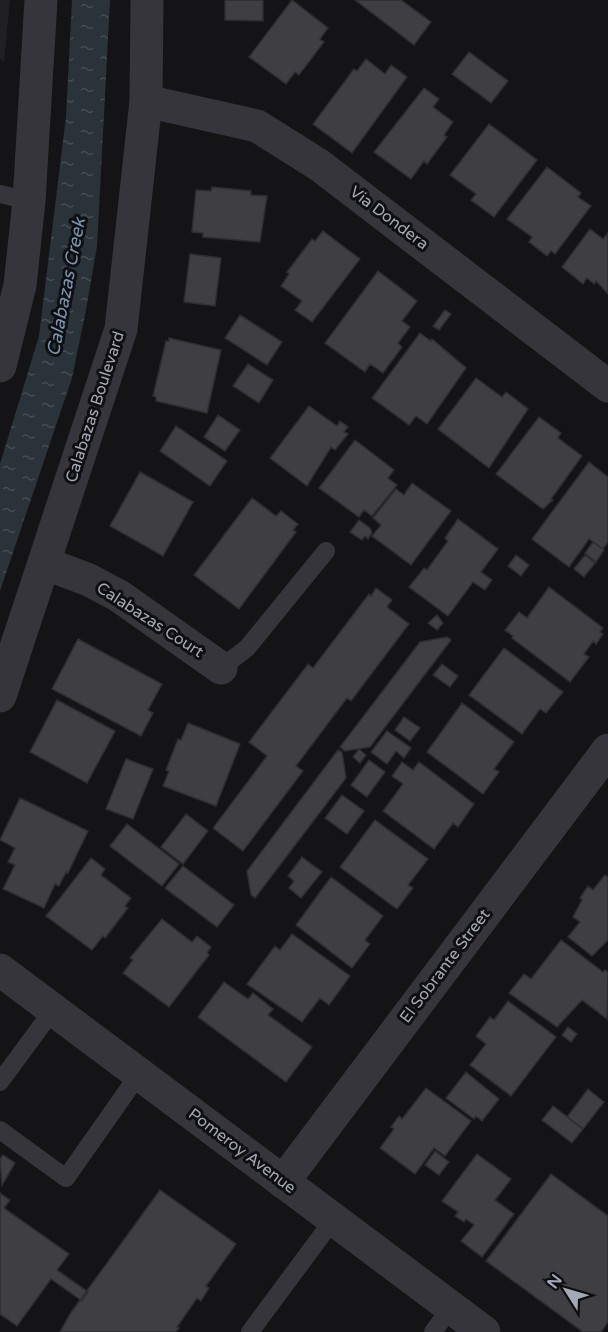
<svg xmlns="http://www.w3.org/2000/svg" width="608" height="1332" font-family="'Varela Round',sans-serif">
  <defs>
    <pattern id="water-ripples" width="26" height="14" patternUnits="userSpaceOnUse" patternTransform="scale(1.5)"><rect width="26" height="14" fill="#2a323a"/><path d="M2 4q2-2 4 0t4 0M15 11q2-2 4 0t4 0" fill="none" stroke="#464d54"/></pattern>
  </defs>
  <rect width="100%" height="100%" fill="#141416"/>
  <path fill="#202023" d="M0,0h10l-6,62 -4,-3z"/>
  <path fill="url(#water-ripples)" d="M72,0h38l-13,246 -11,64 -14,68 -72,213v-127l39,-128 27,-219z"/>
  <path fill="#3e3e43" stroke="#2e2e32" stroke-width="1.5" d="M225,0h38v21l-38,-1z
    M292,0l36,28 -8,11 4,3 -25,33 -4,-3 -9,12 -37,-27z
    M355,0h46l30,22 -17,23z
    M469,52l39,29 -17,22 -39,-29z
    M366,59l19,15 6,-9 16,12 -55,76 -39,-29 41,-55 3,2z
    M424,88l15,11 -6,8 20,15 -9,13 3,2 -20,27 -3,-3 -13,18 -37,-27z
    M489,124l48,36 -43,57 -23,-17 5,-6 -26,-19z
    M547,167l34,26 -3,4 13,9 -36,48 -4,-3 -4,5 -18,-14 3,-5 -25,-18z
    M212,187l39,4v4l16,1 -7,46 -57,-5v-4l-11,-1 4,-42 15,1z
    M590,229l13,10 5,-6v61l-12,-13 -2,3 -7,-6 -4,6 -21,-17z
    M323,231l37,28 -48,63 -17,-12 7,-9 -21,-15 8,-12 -2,-2 25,-33 3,2z
    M190,254l31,4 -6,48 -31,-4z
    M378,271l39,30 -15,20 8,6 -12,16 4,4 -19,26 -13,-9 -5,8 -40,-29z
    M445,310l6,4 -12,16 -6,-4z
    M240,315l42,27 -15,23 -42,-27z
    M420,333l11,8 1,-2 34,29 -39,56 -11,-8 -7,9 -37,-27z
    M169,338l52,12 -14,63 -51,-12v-4l-3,-1 13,-55h3z
    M248,364l25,16 -14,23 -26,-17z
    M476,378l26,19 4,-5 22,17 -39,59 -51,-39z
    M309,406l28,20 3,-5 8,6 -4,5 4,2 -13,16 -4,-3 -24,39 -37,-28z
    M218,415l22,15 -15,21 -21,-14z
    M539,417l22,16 -3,5 24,18 -31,43 2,1 -10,9 -47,-35z
    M176,426l51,35 -17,25 -50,-35z
    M355,440l39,30 -6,8 9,7 -25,31 -8,-6 -5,7 -40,-29z
    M589,462l19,15v65l-5,7 -14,-10 -20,28 -37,-28z
    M140,472l53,30 -30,54 -53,-30z
    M412,483l39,28 -40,54 -39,-29 9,-11 -8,-7 23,-29 8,6z
    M252,498l24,18 5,-5 17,13 -5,6 3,2 -57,77 -45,-34z
    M458,519l40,30 -17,23 11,8 -7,10 -12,-8 -25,34 -39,-29 15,-19 3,2 21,-29 -3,-3z
    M359,520l11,8 2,5 -4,6 -3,-3 -3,4 -12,-8z
    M593,542l11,8 -8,12 -11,-9z
    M516,555l13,10 -8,11 -13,-10z
    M585,555l10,8 -11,14 -10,-8z
    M549,587l54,41 -3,4 3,2 -7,10 -3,-3 -9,13 5,3 -19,25 -58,-44 1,-2 -8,-6 14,-18 8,6z
    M376,588l16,12 -5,7 22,17 -58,77 -4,-3 -51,68 7,5 -60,80 -30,-23 54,-72 -18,-14 59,-78 5,4 56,-74 2,2z
    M437,615l6,8 -6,7 -9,-7z
    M447,637l4,3 -81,107 -25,4 -5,-4 80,-105z
    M78,639l84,45 -14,26 5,3 -12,23 -89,-47z
    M504,648l59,44 -17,21 -6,-4 -18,25 -53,-39z
    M442,664l16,12 -8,11 -17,-12z
    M57,700l58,31 -28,52 -57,-31z
    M462,703l52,39 -20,27 5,3 -16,22 -56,-42z
    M404,717l16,11 -10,13 -15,-11z
    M188,723l52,21 -24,62 -53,-20 6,-15 -3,-1 12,-31 3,1z
    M387,731l24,17 -7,10 -8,-7 -9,13 -16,-12z
    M359,749l7,6 -6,8 -7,-6z
    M338,750l4,2 4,26 -91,120 -4,-3 -4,-24z
    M126,759l27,10 -20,50 -27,-10z
    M369,760l16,12 -18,25 -16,-12z
    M402,762l11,8 6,-8 55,42 -16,23 -5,-4 -19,26 -51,-38 20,-27 -11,-8z
    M342,795l22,16 -17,23 -22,-16z
    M20,798l68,33 -20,42 -2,-1 -7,14 -4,-2 -11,24 -41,-19 12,-24 -7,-3 7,-14 -15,-8z
    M186,814l22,17 -25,33 -22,-17z
    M375,820l53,39 -20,26 5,3 -16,21 -57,-42z
    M127,824l52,40 -17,22 -52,-40z
    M302,857l20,15 -21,26 -12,-10 5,-7 -6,-5z
    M91,858l14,11 -4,6 30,23 -6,8 3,2 -23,30 -2,-2 -11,14 -46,-34z
    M183,866l51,39 -17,22 -52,-39z
    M605,875l3,2v63l-16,16 -24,-19 12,-15 -7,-5 9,-17 -2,-2 8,-12 5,4z
    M331,877l52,39 -18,24 5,4 -18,24 -56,-43z
    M162,919l30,23 5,-6 14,11 -4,6 2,2 -40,52 -46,-34 10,-13 -3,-2z
    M292,934l58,42 -21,29 -9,-7 -18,24 -55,-38 28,-38 5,4z
    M561,940l42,32 2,-2 3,2 -1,47 -25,-19 -25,27 -48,-34 15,-19 7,5z
    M224,982l24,17 5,-6 20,16 -5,6 44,32 -26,35 -88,-65z
    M508,1001l48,36 -45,59 -41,-31 16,-21 -10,-8 14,-19 4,3z
    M568,1027l9,7 -6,8 -9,-7z
    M466,1072l33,27 -17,22 -6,-5 -2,3 -28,-21z
    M426,1088l45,33 -26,35 -11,-8 -19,26 -35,-26 14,-19 -3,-2 8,-11 3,3z
    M588,1089l16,13 -21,27 -16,-12z
    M553,1106l30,23 -11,14 -30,-23z
    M435,1151l14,11 -10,13 -14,-10z
    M477,1154l34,25 -16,21 19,14 -32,43 -21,-16 13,-16 -8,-6 -2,3 -9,-6 3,-4 -16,-11z
    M3,1155l12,8 -13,22 -2,-26z
    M551,1174l57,42v106l-7,10h-18l-97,-71z
    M160,1190l76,54 -30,42 3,2 -8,13 -4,-3 -20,29 2,1 -3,4h-116l10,-18z
    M0,1193l10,7 -6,8 65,46 -12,16 31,22 -6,9 -31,-22 -34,47 -17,-12z"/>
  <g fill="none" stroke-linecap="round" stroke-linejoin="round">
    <path stroke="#35353b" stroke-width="18" d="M0,194l29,7
      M221,668l26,-20 79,-97
      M0,1082l53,-72
      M0,1130l66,48 73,-104
      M250,1332l83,-112
      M433,1332l18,-25"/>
    <path stroke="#35353b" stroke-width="33" d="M146,101l111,25 62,39 289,221
      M44,563l45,17 30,16 102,72
      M283,1182l325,-432"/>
    <path stroke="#35353b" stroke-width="33" d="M0,366l20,-81 9,-84 12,-201
      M0,696l121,-367 25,-228 1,-101
      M0,970l484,362"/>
  </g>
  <g text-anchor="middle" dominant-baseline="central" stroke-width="6" stroke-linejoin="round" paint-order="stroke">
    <g font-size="16" fill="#a5a9b7" stroke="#0f0f11">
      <text transform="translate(389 218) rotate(37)">Via Dondera</text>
      <text transform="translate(95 407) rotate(-72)">Calabazas Boulevard</text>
      <text transform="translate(150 620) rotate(33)">Calabazas Court</text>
      <text transform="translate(445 966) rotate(-53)">El Sobrante Street</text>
      <text transform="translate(242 1151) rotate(37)">Pomeroy Avenue</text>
    </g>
    <g font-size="18" font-style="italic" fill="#7b95b3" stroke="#0f0f11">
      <text transform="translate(66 287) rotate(-79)">Calabazas Creek</text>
    </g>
  </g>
  <g transform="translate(566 1290) rotate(307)" stroke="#0f0f11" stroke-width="4.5" paint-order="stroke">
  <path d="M0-4.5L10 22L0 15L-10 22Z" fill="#a5a9b7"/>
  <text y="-9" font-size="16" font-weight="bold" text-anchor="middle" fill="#a5a9b7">N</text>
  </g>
</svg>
